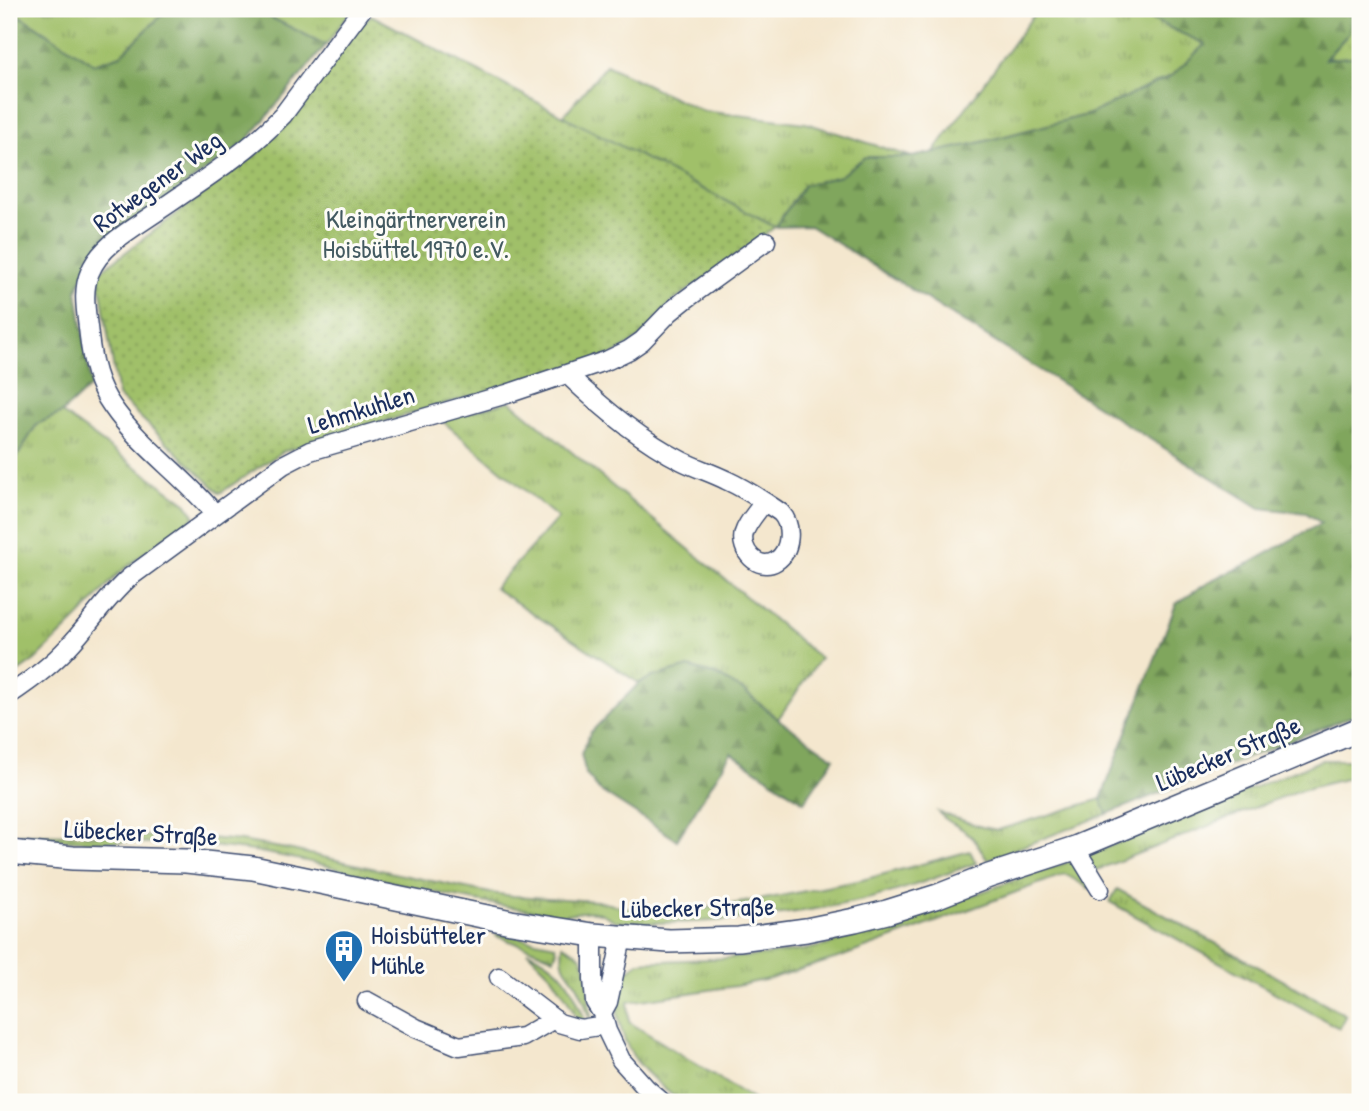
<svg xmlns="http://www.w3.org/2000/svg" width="1369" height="1111" font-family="'Patrick Hand',sans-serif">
  <defs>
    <pattern id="grass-tufts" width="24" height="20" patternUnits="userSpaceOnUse" patternTransform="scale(1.75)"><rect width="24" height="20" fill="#a0c069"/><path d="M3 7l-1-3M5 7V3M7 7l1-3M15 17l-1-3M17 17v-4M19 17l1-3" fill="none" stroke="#829c5a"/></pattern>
    <pattern id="forest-firs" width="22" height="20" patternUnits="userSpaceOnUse" patternTransform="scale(1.75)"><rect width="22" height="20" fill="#80a65d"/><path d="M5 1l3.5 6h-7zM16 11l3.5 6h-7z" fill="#688850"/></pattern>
    <pattern id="park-dots" width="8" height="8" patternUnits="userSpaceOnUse" patternTransform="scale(1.75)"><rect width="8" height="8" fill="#a0c069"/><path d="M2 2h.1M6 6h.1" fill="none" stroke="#829c5a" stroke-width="1.8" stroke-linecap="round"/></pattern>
  </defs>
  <rect width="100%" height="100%" fill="#fdfcf7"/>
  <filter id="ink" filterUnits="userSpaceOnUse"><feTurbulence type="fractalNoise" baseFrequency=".0143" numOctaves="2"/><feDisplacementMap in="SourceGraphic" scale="14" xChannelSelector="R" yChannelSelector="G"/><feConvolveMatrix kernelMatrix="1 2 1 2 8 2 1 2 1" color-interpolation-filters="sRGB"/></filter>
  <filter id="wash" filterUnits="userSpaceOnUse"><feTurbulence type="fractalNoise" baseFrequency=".00686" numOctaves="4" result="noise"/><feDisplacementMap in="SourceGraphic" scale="28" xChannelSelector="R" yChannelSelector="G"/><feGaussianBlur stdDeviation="1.57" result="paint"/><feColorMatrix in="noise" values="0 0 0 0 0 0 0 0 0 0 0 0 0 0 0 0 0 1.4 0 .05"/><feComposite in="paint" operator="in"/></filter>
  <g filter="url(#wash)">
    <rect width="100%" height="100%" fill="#f4e7ce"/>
    <path fill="url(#grass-tufts)" stroke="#5e7864" stroke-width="2" d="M10,9h158l-47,46 -27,9z
      M254,9h98l-26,36z
      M1038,9h95l13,8 60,27 -33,31 -83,39 -112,29 -45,10z
      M1352,9h8v47l-35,4 24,-27z
      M606,65l96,46 104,12 106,34h-47l-25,19 -36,9 -29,42 -212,-111z
      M510,401l310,257 -42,61 -34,-28 -89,-15 -16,7 -145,-95 64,-70 -117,-98z
      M62,413l125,91 8,13 -43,30 -35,28 -36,40 -46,45 -26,18v-196l8,-25 20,-33z
      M1360,755v22h-7l-56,14 -203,80 -9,-15 237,-96h28z
      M1101,799l6,15 -120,46c-6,-10 -11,-21 -21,-28 -9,-7 -21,-11 -28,-20l44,15 16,3z
      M21,834l177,3 43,4 51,9 106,24 92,19 23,3 84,5 29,7h80l64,-10 92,-18 108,-29 6,12c-38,14 -77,29 -117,38 -73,15 -148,23 -222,22 -7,0 -15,-1 -21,-2 -7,-2 -12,-8 -20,-9 -13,-2 -23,2 -36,3 -43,-7 -85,-13 -127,-23 -62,-14 -123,-33 -187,-42 -73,-10 -147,-6 -219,-12z
      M1074,860l14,21 2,8 -25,-15 -224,83 -72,22 -33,7 -108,16 1,20 128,80h-76c-16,-12 -32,-26 -45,-42 -15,-20 -27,-62 -13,-84 5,-7 11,-10 17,-14 63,-3 127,-3 188,-17z
      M1117,889l229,126 -7,13 -229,-126z
      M496,933l60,12 1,6 -3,7 -19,-8 -39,-14z
      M563,945c5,3 11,5 15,9 13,11 9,46 13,63h-2c-3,-9 -5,-18 -9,-26 -9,-21 -21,-18 -17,-46z
      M527,951c37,16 44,33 58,69l-6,2 -12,-23 -15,-23z"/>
    <path fill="url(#forest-firs)" stroke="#4e6a5e" stroke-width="2" d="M9,9l85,55 27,-9 47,-46h86l72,36 -81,98 -152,108 -16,39 14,96 -29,27 -25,11 -20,33 -8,25z
      M1133,9h91l13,7 9,-7h106l-3,24 -24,26 35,-3v657l-253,101 -6,-15 75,-195 38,-25 36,-16 71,-40 -15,-10 -46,-5 -450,-282 -35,1 29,-42 36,-9 25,-19h47l66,-14 112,-29 83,-39 32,-31 -59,-27z
      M689,667l28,8 27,16 34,28 56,39 -30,44 -73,-49 -54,87 -78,-50 -13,-16 -5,-20 9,-21 49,-50 16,-7z"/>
    <path fill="url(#park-dots)" stroke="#5e7864" stroke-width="2" d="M371,15l404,212 -104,76 -30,34 -33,21 -178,50 -148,44 -62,41 -102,-97 -20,-123 161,-121 30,-34 57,-77z"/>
  </g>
  <g filter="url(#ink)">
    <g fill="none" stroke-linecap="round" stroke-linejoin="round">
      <g stroke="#3c4b6f" stroke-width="21">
        <path id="minor" d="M567,374c34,33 72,65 115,87 14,7 30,12 44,19 13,6 25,13 37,21 6,4 13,8 18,12 12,13 10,38 -5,48 -18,11 -37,-11 -32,-28 3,-11 14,-22 20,-31
          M215,514c-31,-38 -75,-67 -103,-108 -15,-21 -20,-44 -23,-70 -2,-21 -8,-44 1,-64 12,-29 46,-45 71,-63 42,-29 87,-57 122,-94l79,-106
          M9,695c21,-14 42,-29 59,-48 22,-23 38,-49 62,-70l153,-112 27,-14 197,-57 101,-34 21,-10 13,-9 28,-29 15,-12 81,-59
          M1075,848l25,41
          M593,935v44l2,23 7,11 5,18 14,29 25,28 16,14
          M499,977l60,46 21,6 25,-4
          M367,1001l49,27 43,18 64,-9 31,-18
          M602,1013l6,-11 14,-64"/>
      </g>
      <g stroke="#3c4b6f" stroke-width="26">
        <path id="major" d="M9,852l64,6 113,3 67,7 258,54 82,13 76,6 70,-2 67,-9 49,-10 32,-8 51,-16 51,-20 86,-28 285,-119"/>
      </g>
      <use href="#minor" stroke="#fff" stroke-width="18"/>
      <use href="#major" stroke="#fff" stroke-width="23"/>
    </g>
  </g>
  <defs>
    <g id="building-pin" transform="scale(2.0125)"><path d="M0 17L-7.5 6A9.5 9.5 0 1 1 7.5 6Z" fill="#1f6fb2" stroke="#fdfcf7"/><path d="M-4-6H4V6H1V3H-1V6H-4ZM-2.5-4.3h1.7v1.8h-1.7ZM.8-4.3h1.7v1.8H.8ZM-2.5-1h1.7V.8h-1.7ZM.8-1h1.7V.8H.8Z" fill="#fff"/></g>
  </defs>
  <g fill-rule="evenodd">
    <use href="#building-pin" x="344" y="949"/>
  </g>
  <g text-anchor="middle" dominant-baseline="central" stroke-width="6" stroke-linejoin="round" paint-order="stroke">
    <g font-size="26" fill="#1b2f5e" stroke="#fdfcf7">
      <text transform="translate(157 181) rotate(-36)">Rotwegener Weg</text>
      <text transform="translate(361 409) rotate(-17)">Lehmkuhlen</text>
      <text transform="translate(1228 753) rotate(-23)">Lübecker Straße</text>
      <text transform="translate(141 832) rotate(3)">Lübecker Straße</text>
      <text transform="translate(698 907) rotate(-1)">Lübecker Straße</text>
    </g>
    <g font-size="26" fill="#435a61" stroke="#fdfcf7">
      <text x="416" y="218">Kleingärtnerverein<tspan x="416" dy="30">Hoisbüttel 1970 e.V.</tspan></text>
    </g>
    <g font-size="26" fill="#1b2f5e" stroke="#fdfcf7" text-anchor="start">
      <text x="371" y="934">Hoisbütteler<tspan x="371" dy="30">Mühle</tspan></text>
    </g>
  </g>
  <rect width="1369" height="1111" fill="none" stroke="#fdfcf7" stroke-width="35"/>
</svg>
